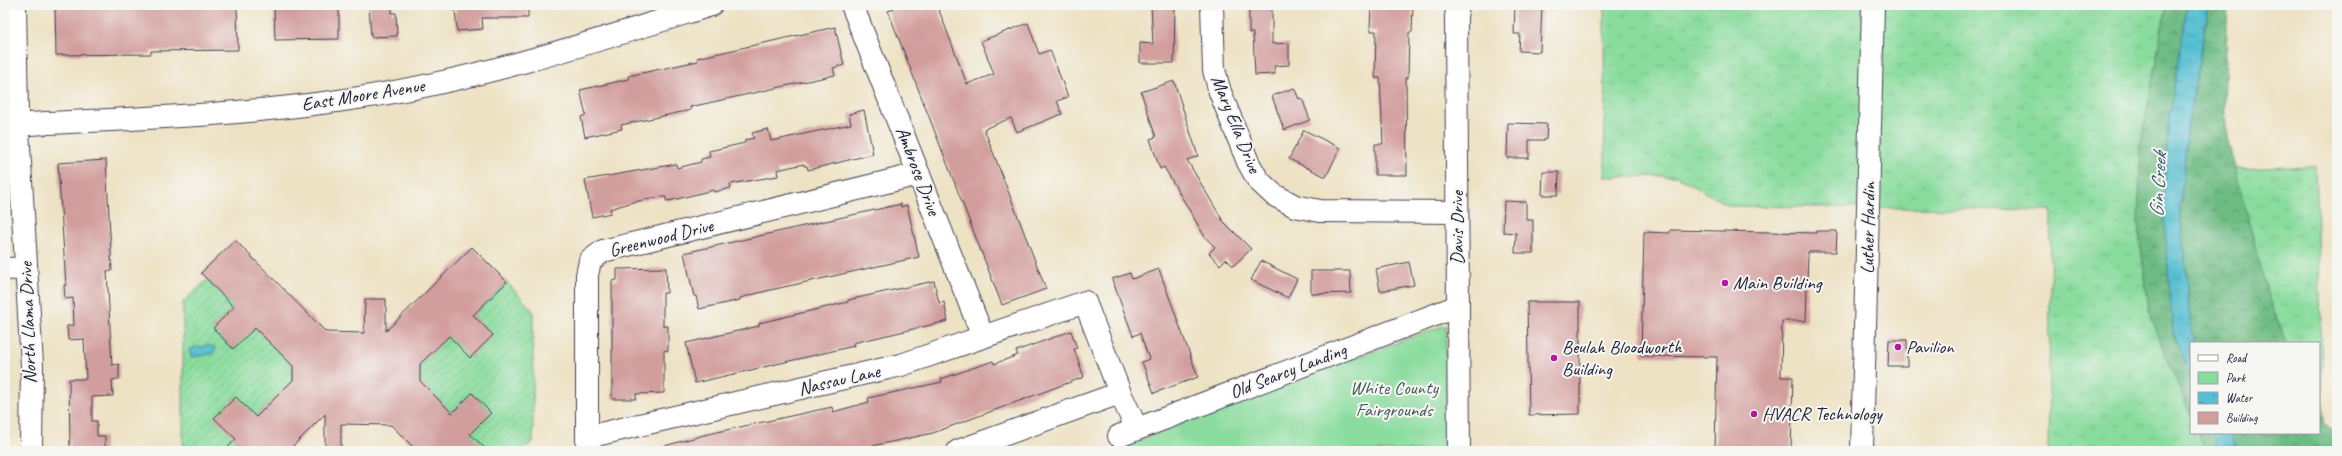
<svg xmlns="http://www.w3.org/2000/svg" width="2342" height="456" font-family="Caveat,sans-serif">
  <defs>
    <pattern id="grass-tufts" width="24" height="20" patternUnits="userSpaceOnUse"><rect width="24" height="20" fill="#89dc9d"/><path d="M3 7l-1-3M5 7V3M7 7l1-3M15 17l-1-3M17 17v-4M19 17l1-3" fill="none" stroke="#76bc88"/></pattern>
    <pattern id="forest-crowns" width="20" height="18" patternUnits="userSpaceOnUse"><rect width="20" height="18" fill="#6ebc84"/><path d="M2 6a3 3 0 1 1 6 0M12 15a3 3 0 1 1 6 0" fill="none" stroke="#5a986d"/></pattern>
    <pattern id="garden-furrows" width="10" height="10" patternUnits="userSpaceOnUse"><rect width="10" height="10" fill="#89dc9d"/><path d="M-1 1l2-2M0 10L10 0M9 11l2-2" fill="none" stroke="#76bc88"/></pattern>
    <pattern id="water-ripples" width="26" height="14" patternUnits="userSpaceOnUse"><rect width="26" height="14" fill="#56bfd2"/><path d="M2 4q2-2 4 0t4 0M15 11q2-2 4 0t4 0" fill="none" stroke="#479bac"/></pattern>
  </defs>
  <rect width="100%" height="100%" fill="#f6f6f2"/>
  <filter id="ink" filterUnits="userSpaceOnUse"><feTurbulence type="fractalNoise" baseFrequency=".025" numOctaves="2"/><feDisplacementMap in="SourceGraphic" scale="8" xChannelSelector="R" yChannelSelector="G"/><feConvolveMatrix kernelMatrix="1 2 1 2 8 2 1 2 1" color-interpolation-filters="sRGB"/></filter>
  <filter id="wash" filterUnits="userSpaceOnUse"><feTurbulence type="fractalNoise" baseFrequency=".012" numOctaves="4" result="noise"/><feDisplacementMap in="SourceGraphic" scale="16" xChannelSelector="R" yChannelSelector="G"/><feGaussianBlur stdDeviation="0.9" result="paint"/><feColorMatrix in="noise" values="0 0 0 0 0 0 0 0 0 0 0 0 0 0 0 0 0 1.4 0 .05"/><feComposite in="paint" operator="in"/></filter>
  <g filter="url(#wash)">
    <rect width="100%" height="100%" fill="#eee2c4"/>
    <path fill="url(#grass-tufts)" stroke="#567f6c" d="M1604,5h562l-24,137 -4,82 12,93 41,99v17h7l7,18h-157l3,-241 -322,-4 -52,-30 -72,1z
      M2316,166l8,257 -5,-12v-68h-32l-18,-43 -34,-131z"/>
    <path fill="url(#forest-crowns)" stroke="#486f60" d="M2166,5h21l-5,40 -9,288 18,45v38l-41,-99 -12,-93 3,-82z
      M2209,5h19l-4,100 3,32 42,163 18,43h-91l-5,-14 -11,-120 8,-85z
      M2319,411l5,12 13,11v17h-101l-7,-18h90z
      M2198,433h15l8,18h-16z"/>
    <path fill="#89dc9d" stroke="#567f6c" d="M1446,325v126h-330l103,-44z"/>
    <path fill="url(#garden-furrows)" stroke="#567f6c" d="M207,280l27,27 -21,21 20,21 22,-21 38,38v14l-37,37 -20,-20 -21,21 21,21 -12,12h-41v-149z
      M507,282l26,29v131l-11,9h-34l-18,-17 21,-21 -19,-20 -20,20 -32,-32v-17l29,-28 22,21 22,-22 -20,-20z"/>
    <path fill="url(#water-ripples)" stroke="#3c7086" d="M2187,5h22l-21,119 -8,85 11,120 5,14h-5v35l-18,-45 -10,-127 6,-88z
      M208,345l8,3 -3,6 -22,3 -2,-8z
      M2213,433h16l7,18h-15z"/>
    <g id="blocks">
      <path fill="#d29e9d" d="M55,5h182l1,45 -87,1v3l-95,1z
        M274,5h65v34l-64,1z
        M369,5h23v8h4l1,23 -26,1z
        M459,5h69v13h-46l1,11 -26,2 -2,-22h4z
        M893,5h44l30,79 27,-10 -13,-33 47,-18 11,31 11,-4 18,47 -11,4 5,13 -45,18 -6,-14 -27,11 62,160 -44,16 -114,-294 6,-2z
        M1151,5h24l-1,58h-34v-20l13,1z
        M1249,5h23v39l17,-1v22l-15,1 1,8 -20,1 -2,-42h-4z
        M1371,5h42l-1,27h-3l-1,46h-2l1,97h-32v-31h8l-3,-66h-5l1,-47h-6z
        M1515,5h27l-2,47 -21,-1 1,-17h-6z
        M835,27l9,38 -11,3 2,7 -145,32 1,3 -70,15 1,4 -37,8 -4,-20 5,-2 -6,-25 49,-11 -1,-3 70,-15 -1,-3z
        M1174,81l24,75 -11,4 36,61 28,28 -18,17 -7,-7 -6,6 -11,-12 6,-6 -10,-10 -41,-70 -4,2 -10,-30 6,-2 -15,-45z
        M1294,88l5,11 3,-1 8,22 -26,10 -12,-34z
        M864,110l9,44 -65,16 -1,-4h-3v-2l-27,6 1,6 -48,8 1,4 -17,4 -1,-2 -40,10 -7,1v-4h-5l-28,5 -23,7 1,4 -19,4 -7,-37 91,-16 1,4 24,-6v-3l9,-2 -1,-6 36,-8v-3l9,-2 -2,-5 16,-4 3,12 80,-17 -2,-10z
        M1508,123l39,1 -1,16h-17v18h-22z
        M1304,130l36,18 -14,29 -37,-18z
        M106,160l6,111h-5l5,94 7,-1v15l-7,1 1,16 -21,1v24h5v15h8v15h-35l-1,-72h17l-2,-40 -16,1 -1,-14 7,-1 -1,-27 -8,1 -1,-14h2l-8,-122z
        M1543,172h16l-1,23h-16z
        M1504,201l22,1v18h7v33h-18l1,-20 -13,-1z
        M901,204v3l6,-2 12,52 -153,34 -26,7v2l-41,9 -3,-13h-2l-10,-43z
        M1670,230l146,3v-2h21l-1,21h-28l-2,69h-24l-1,56h12l-2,74h-76l2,-94 -76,-1 3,-124 26,1z
        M235,240l91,92 38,1 1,-34h21v32l86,-84 35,35 -34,33 20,20 -23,23 -21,-22 -29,28v17l32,32 20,-20 19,20 -21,21 18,17h-71l-26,-26 -50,-1v27h-16v-37l-37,37h-64l12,-12 -22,-21 22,-21 20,20 37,-37v-14l-38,-38 -22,21 -20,-21 21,-21 -33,-34z
        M1261,261l36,18 -9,19 -37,-18z
        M1409,262l5,23 -34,6 -4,-22z
        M666,268l1,25h-4v33h5v25l-4,-1v43l-28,1v5h-24v-118l5,-1v-11z
        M1159,269l39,108 -44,16 -12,-31 7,-3 -9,-26 -7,3 -21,-57 18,-6 2,6z
        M1311,271h39l1,22 -40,1z
        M934,281l5,22 5,-1 4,19 -95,22 1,3 -159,37 -9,-40 73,-17v-3l89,-21v-2z
        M1527,302h53v112l-51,1z
        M1071,331l6,17 -3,1 10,28 -151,56 -84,18h-185v-5l44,-12 124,-27 1,5 36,-10 -1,-4 74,-16 -1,-3 52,-18 1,3 24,-9 -2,-4z
        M1889,340h18v26h-19z"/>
    </g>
  </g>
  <g filter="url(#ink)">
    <use href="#blocks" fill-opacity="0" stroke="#413f50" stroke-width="1"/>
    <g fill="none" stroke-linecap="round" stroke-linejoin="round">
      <g stroke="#413f50" stroke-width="24">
        <path id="minor" d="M15,5l2,108 15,252 -1,86
          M852,5l131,332
          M1212,5l2,65 6,22 28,70 10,18 16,15 21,11 25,5 137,1
          M1458,5l-2,12 3,434
          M5,125c118,-6 237,-9 353,-27 120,-18 238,-57 353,-93
          M5,269l21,-1
          M1119,436l339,-130
          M587,437l314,-72 184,-63 35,91 17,36
          M587,450v-175l3,-14 13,-10 316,-77
          M958,451l162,-58
          M1862,451l11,-446"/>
      </g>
      <use href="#minor" stroke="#fff" stroke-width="22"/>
    </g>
  </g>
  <g fill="#b5179e" stroke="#f6f6f2" stroke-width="1.5">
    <circle cx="1725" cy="283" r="4"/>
    <circle cx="1898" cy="347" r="4"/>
    <circle cx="1554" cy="358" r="4"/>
    <circle cx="1754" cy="414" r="4"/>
  </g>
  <g text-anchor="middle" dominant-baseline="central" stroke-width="4" stroke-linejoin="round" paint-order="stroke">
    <g font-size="19" fill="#22223b" stroke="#f6f6f2">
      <text transform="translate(363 95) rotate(-9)">East Moore Avenue</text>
      <text transform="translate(1236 124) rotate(68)">Mary Ella Drive</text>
      <text transform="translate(918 171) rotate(69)">Ambrose Drive</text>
      <text transform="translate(1457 228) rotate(-90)">Davis Drive</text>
      <text transform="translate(1868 228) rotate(-89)">Luther Hardin</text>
      <text transform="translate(661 238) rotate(-14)">Greenwood Drive</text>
      <text transform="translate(28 323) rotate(-92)">North Llama Drive</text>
      <text transform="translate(1288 371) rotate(-21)">Old Searcy Landing</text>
      <text transform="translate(839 380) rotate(-13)">Nassau Lane</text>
    </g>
    <g font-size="19" fill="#22223b" stroke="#f6f6f2" text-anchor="start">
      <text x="1733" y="283">Main Building</text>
      <text x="1562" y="347">Beulah Bloodworth<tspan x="1562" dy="22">Building</tspan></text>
      <text x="1906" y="347">Pavilion</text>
      <text x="1762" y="414">HVACR Technology</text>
    </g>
    <g font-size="19" fill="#415a58" stroke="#f6f6f2">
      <text x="1394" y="388">White County<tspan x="1394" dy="22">Fairgrounds</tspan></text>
    </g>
    <g font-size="20" font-style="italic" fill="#345970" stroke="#f6f6f2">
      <text transform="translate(2158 185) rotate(-87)">Gin Creek</text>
    </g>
  </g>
  <rect width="2342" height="456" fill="none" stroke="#f6f6f2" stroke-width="20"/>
  <rect x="2190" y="342" width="130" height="92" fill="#f6f6f2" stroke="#a1a1a9"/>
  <rect x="2198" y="355" width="20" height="6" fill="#ffffff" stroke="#a1a1a9"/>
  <text x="2226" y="362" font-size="12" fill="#22223b">Road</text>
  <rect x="2198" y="372" width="20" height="12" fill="#89dc9d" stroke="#a1a1a9"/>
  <text x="2226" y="382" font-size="12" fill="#22223b">Park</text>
  <rect x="2198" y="392" width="20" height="12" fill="url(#water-ripples)" stroke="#a1a1a9"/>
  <text x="2226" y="402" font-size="12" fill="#22223b">Water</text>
  <rect x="2198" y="412" width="20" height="12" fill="#d29e9d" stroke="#a1a1a9"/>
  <text x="2226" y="422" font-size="12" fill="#22223b">Building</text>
</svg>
